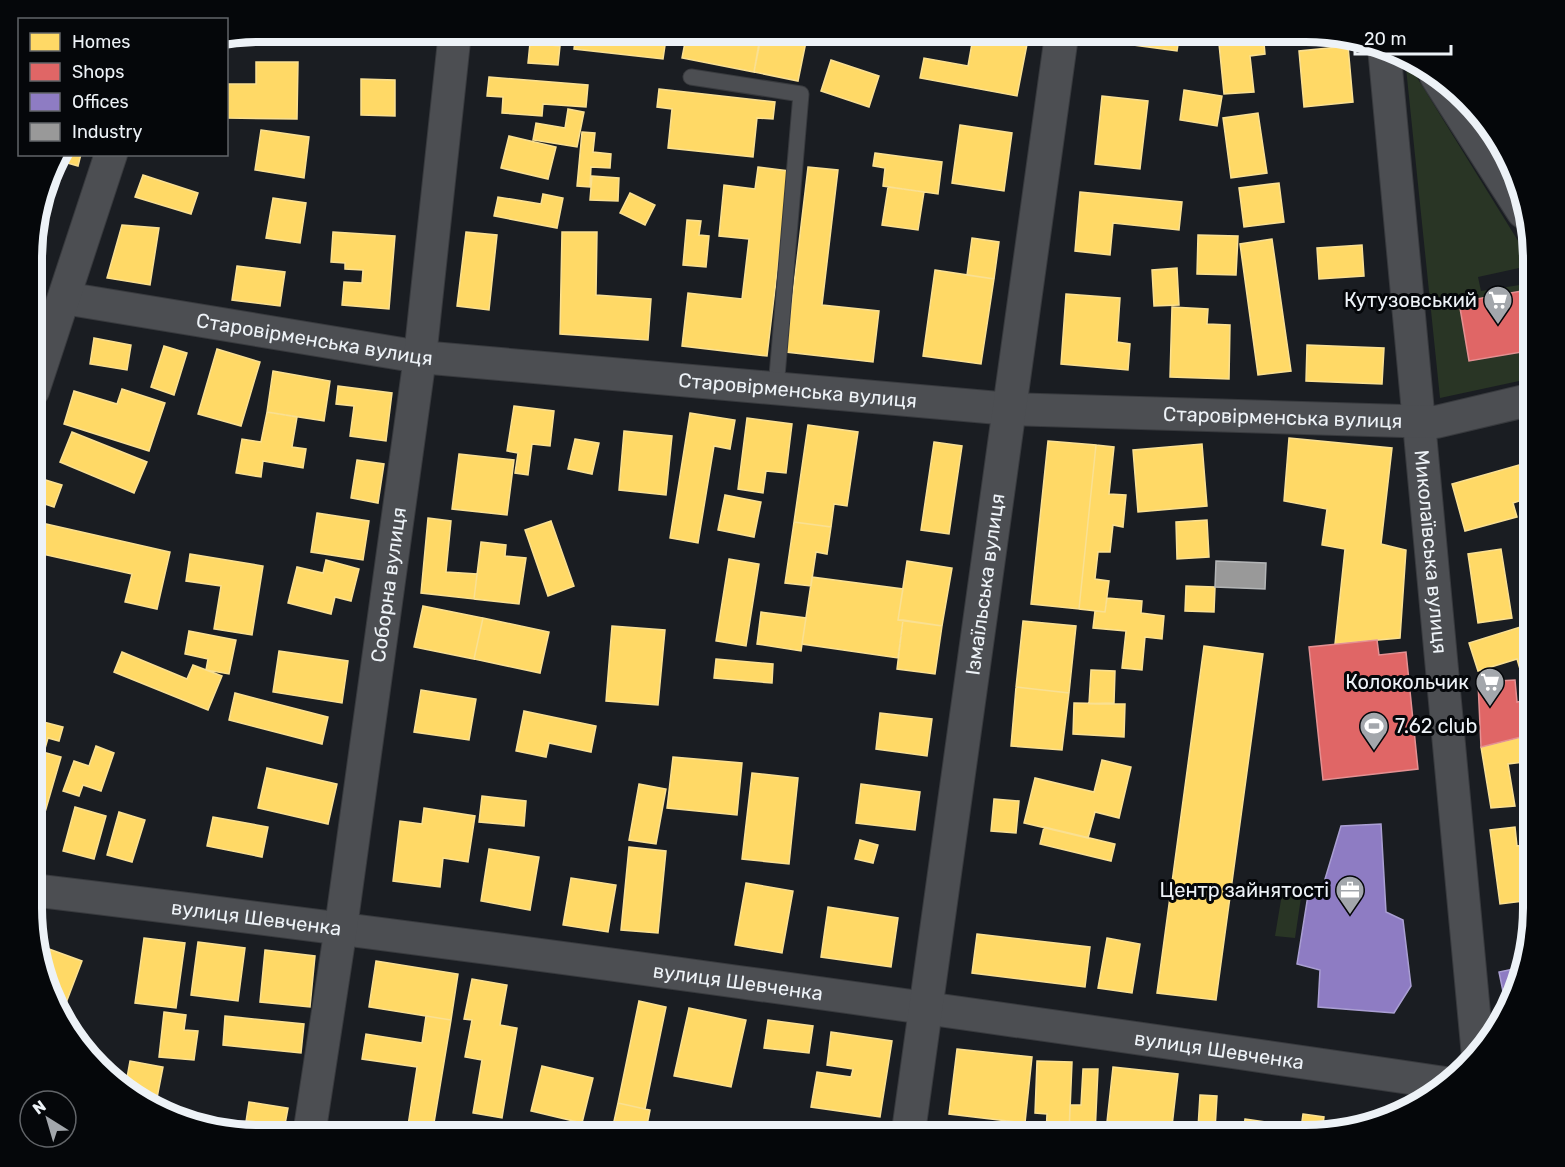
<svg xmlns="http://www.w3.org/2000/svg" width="1565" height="1167" font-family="Rubik,sans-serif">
  <rect width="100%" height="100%" fill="#1a1d22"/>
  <path fill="#293525" d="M1405,58l128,207 -55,12 3,14 52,-8v95l-93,20z
    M1283,888l19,3 -7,47 -20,-2z"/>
  <path fill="#ffd966" stroke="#fae092" stroke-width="1.5" d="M576,32h91l-4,27 -89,-10z
    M687,32h15l57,11 -5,29 -72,-14z
    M762,32h46l-10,49 -44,-9z
    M974,32h44l11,2 -12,62 -97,-18 4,-20 44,8z
    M1120,32h60l-3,19 -58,-8z
    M1239,32h24l2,22 -15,2 4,36 -30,2 -6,-60z
    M530,43l30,3 -2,19 -30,-2z
    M1348,46l5,56 -49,5 -5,-56z
    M831,60l48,16 -10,31 -48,-16z
    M256,62h42l-1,57 -70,-1 1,-34h28z
    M489,77l99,8 -2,22 -43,-3 -1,12 -40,-3 1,-16 -16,-1z
    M361,79l34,1v36l-34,-1z
    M659,89l116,13 -2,17 -16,-1 -4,39 -85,-9 4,-39 -15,-2z
    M1184,90l38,6 -5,30 -37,-6z
    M1102,96l46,5 -8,68 -45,-5z
    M568,109l16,3 -7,35 -44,-7 3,-17 29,5z
    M1258,113l9,60 -36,5 -8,-60z
    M960,125l52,8 -8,58 -52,-8z
    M261,130l48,7 -5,41 -49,-8z
    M582,132l13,1 -2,19 18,2 -1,14 -19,-1 -1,20 -13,-1z
    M509,136l47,11 -8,32 -47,-11z
    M875,153l67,9 -4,32 -55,-8 2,-18 -12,-2z
    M59,154h22l-3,12 -21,-6z
    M758,167l31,4 -22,185 -85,-10 6,-53 54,6 7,-60 -30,-3 5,-51 31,4z
    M808,167l30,3 -16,135 57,6 -6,51 -87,-10z
    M143,175l55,18 -7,21 -56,-17z
    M592,176l27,2 -1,23 -28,-1z
    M1279,183l5,39 -40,5 -5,-39z
    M888,187l36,5 -6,38 -36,-5z
    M1080,192l102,10 -3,28 -66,-7 -3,32 -35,-4z
    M630,193l25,12 -10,20 -25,-12z
    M543,194l20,4 -6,30 -63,-12 4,-19 43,7z
    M273,198l33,5 -6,40 -34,-5z
    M687,220l14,1 -2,14 10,1 -3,31 -23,-2z
    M122,225l37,3 -9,57 -43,-7z
    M333,232l62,4 -6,73 -47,-4 2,-23 18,1 1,-13 -18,-1v-6l-14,-1z
    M466,232l31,3 -8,75 -32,-4z
    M562,232h35l-1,63 55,4 -3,41 -88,-6z
    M1198,235l40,1 -2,39 -39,-1z
    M972,238l27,4 -5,37 -27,-4z
    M1272,239l19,132 -33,4 -18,-131z
    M1362,245l2,31 -45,3 -2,-31z
    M237,266l48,6 -5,34 -48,-6z
    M1177,268l2,37 -25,1 -2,-36z
    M935,270l59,9 -13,85 -58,-8z
    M1066,294l54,4 -3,44 13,2 -2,26 -67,-6z
    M1172,307l36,2 -1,15 23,1 -1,54 -59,-2z
    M94,338l37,7 -4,25 -37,-6z
    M1307,345l77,3 -2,36 -76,-3z
    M164,346l23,7 -13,42 -23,-8z
    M217,349l43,13 -19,64 -43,-12z
    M273,371l57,10 -6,40 -57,-9z
    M338,386l54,7 -6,48 -36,-5 4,-30 -18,-2z
    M122,389l43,14 -16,48 -85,-27 10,-33 43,13z
    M514,406l40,5 -4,35 -18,-2 -4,31 -13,-2 3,-20 -11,-2z
    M267,412l30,5 -5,30 14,2 -3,19 -40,-7 -2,16 -25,-4 6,-34 19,3z
    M690,413l45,7 -5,29 -16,-3 -16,97 -28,-5z
    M747,418l45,6 -6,49 -20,-2 -3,22 -25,-4z
    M808,425l50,7 -11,74 -13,-2 -3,23 -37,-5z
    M624,431l48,5 -6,59 -47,-5z
    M72,432l75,30 -13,31 -74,-31z
    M1289,438l103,10 -11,96 25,6 -6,88 -65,6 10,-95 -23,-4 5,-36 -43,-8z
    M575,439l24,4 -7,31 -24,-5z
    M1048,441l48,4 -17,164 -48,-5z
    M934,442l28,4 -13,88 -28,-4z
    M1202,444l5,62 -69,6 -5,-62z
    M1096,445l18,2 -5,47 17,1 -3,32 -10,-2 -3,27h-12l-3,27 14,2 -4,31 -26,-3z
    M459,454l55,6 -7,55 -55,-6z
    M357,460l27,4 -6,39 -27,-5z
    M1533,461v54l-5,-17 -15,5 4,14 -52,14 -13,-47z
    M39,478l23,7 -8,22 -21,-7z
    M725,495l36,7 -7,35 -36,-7z
    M317,513l52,8 -6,39 -52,-8z
    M428,518l23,3 -5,51 31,2 -3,25 -53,-6z
    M1207,520l2,37 -32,2 -1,-37z
    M33,521l137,31 -13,57 -32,-7 7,-28 -99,-22z
    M551,521l23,65 -26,10 -23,-66z
    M794,522l37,5 -4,27 -11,-2 -5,34 -26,-3z
    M481,542l25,3 -1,11 21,2 -7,46 -45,-5z
    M1501,549l11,69 -34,5 -10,-69z
    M190,554l73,12 -11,69 -38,-6 7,-43 -35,-5z
    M729,559l30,5 -13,82 -30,-5z
    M326,560l33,9 -8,32 -16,-4 -4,17 -43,-11 9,-36 26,6z
    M907,561l45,7 -10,58 -44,-6z
    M812,577l91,12 -5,31h5l-5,38 -96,-14z
    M1186,586l29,1 -1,25 -29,-1z
    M1107,598l35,3 -1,12 23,3 -2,23 -17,-2 -3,33 -20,-2 4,-37 -33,-3 2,-17 10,1z
    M423,606l60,12 -9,41 -60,-12z
    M761,612l45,6 -5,33 -44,-7z
    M483,618l66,14 -9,41 -66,-14z
    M903,620l39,6 -7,48 -38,-5z
    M1023,621l53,5 -7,67 -53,-6z
    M1533,623v60l-8,3 -8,-27 -39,12 -9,-28z
    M612,626l53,4 -7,75 -52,-4z
    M189,631l47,9 -7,34 -23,-4 2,-11 -23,-5z
    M1204,646l59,8 -47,346 -59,-7z
    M279,651l69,10 -6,42 -69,-11z
    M122,652l65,27 6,-14 29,11 -14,34 -94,-38z
    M716,659l57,5 -1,19 -58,-5z
    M1091,670l24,1 -1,32 -25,1z
    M1016,687l53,6 -7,57 -51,-4z
    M421,690l55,9 -7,41 -55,-8z
    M235,693l93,24 -6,27 -93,-24z
    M1074,703l51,1 -1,33 -51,-3z
    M524,711l72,15 -5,26 -42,-9 -3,14 -30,-6z
    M880,713l52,6 -5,37 -51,-7z
    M32,719l31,8 -4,14 -11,-3 -4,14 -12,-3z
    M1533,734v35l-7,2 -2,-9 -16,2 7,42 -24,2 -10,-61z
    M96,746l18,7 -13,38 -18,-6 -4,11 -16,-5 11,-30 15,5z
    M32,749l29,8 -20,69 -9,-3z
    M673,757l69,6 -5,52 -70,-7z
    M1102,760l29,7 -12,51 -24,-6 -7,26 -64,-15 11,-45 59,14z
    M267,768l70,16 -9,40 -70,-16z
    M752,773l46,5 -9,86 -47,-5z
    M639,784l27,5 -10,55 -27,-4z
    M861,784l59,8 -5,38 -59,-7z
    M482,796l44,5 -2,25 -45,-4z
    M994,799l25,2 -3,32 -25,-2z
    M75,807l31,9 -12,43 -31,-8z
    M424,808l51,8 -7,46 -25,-4 -3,29 -47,-6 7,-60 22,3z
    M119,812l26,8 -13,42 -25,-7z
    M213,817l55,10 -6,30 -55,-11z
    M1044,827l71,17 -4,17 -71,-17z
    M1515,827l2,19 16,-2v56l-33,4 -10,-74z
    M860,840l18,5 -5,18 -18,-4z
    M629,847l37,4 -8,82 -37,-3z
    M489,849l50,8 -9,53 -49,-9z
    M571,878l45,7 -8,47 -45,-7z
    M746,883l47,8 -11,62 -47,-8z
    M828,907l70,11 -7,49 -70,-10z
    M977,934l113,13 -5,40 -113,-14z
    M144,938l41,5 -9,65 -41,-5z
    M1107,938l33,6 -8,49 -34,-5z
    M198,942l47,6 -7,53 -47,-6z
    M38,945l44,16 -21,55 -6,-7z
    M265,950l50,6 -5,51 -50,-5z
    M376,961l82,13 -7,46 -82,-13z
    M472,979l35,6 -7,40 17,3 -15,90 -29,-5 9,-53 -17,-3 7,-37 -8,-1z
    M639,1001l27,6 -21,102 -27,-6z
    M689,1008l57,12 -15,67 -57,-11z
    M164,1012l22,3 -2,15 14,1 -4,29 -35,-3z
    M225,1016l79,8 -3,29 -78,-8z
    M426,1016l25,4 -19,115 -25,-3 10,-65 -55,-8 4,-25 56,9z
    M768,1020l45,6 -4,27 -45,-5z
    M831,1032l61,9 -12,76 -69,-10 6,-35 34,5 2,-8 -26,-4z
    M957,1049l75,8 -7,66 -76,-9z
    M130,1061l33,6 -8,41 -30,-19z
    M1037,1061l35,1 -3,73 -23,-1 1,-20 -12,-1z
    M542,1066l51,12 -11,45 -51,-12z
    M1113,1067l65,7 -7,61h-26l-39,-4z
    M1083,1069h15l-3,66h-26l1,-30h11z
    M1200,1095l17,1 -2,34 -17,-2z
    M249,1102l39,6 -5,27h-39z
    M618,1103l32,7 -5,25h-34z
    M1303,1114l21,3 -2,15 -22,3z
    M1245,1119l20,3 -2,13h-20z
    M821,1127l56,7v1h-57z"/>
  <path fill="#e06666" stroke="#e49092" stroke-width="1.5" d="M1533,289v61l-64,11 -10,-59z
    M1377,640l2,15 27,-3 12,117 -95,11 -14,-133z
    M1515,680l2,22 10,-2v11l6,-1v24l-52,13 -3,-65z"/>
  <path fill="#8e7cc3" stroke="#aa9fd3" stroke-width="1.5" d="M1381,824l5,88 17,8 8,66 -17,27 -76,-6 2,-37 -23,-6 12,-75h13l19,-63z
    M1523,967l-7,28 -9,16 -8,-39z"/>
  <path fill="#999" stroke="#b2b4b5" stroke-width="1.5" d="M1216,561l50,2 -1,26 -50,-2z"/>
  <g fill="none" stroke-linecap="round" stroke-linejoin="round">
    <g stroke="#383a3e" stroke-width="17">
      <path id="lane" d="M691,77l110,17 -25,294"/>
    </g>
    <g stroke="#383a3e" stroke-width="34">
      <g id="street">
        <path id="s1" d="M1384,47l94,1009"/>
        <path d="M1436,76l87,136"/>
        <path id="s2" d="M64,298l356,59 590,52 426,13 97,-23"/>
        <path d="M33,391l78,-237"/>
        <path id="s3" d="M32,890c472,57 942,124 1413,193"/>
        <path id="s4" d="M309,1135l32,-208 79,-570 35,-325"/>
      </g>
    </g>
    <g stroke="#383a3e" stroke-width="35">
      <g id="secondary">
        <path id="s5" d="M908,1135l154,-1103"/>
      </g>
    </g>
    <use href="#lane" stroke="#4c4e52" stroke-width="15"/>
    <use href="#street" stroke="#4c4e52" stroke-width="32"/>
    <use href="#secondary" stroke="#4c4e52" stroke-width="33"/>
  </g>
  <defs>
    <g id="supermarket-pin" transform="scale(1.5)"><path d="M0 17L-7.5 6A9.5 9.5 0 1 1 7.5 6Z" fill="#a3a7ac" stroke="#05070a"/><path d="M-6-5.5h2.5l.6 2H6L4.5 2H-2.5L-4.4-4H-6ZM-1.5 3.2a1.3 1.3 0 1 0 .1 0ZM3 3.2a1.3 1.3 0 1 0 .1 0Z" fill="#fff"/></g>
    <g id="stadium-pin" transform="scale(1.5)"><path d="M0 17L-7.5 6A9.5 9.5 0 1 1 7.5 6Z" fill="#a3a7ac" stroke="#05070a"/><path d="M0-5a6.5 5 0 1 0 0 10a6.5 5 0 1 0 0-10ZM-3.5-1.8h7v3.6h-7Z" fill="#fff"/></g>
    <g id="office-pin" transform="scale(1.5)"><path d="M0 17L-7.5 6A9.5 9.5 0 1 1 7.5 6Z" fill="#a3a7ac" stroke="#05070a"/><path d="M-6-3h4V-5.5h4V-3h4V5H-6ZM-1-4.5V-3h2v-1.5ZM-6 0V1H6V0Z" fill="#fff"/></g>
  </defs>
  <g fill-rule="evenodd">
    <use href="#supermarket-pin" x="1498" y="300"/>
    <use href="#supermarket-pin" x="1490" y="682"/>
    <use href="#stadium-pin" x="1374" y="726"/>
    <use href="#office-pin" x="1350" y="890"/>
  </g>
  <g text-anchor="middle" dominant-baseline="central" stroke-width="6" stroke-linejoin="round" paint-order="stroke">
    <g font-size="20" fill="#edf2f7" stroke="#05070a" text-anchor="end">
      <text x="1477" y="300">Кутузовський</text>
      <text x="1469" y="682">Колокольчик</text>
      <text x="1395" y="726" text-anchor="start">7.62 club</text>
      <text x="1329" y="890">Центр зайнятості</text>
    </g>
    <g font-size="20" fill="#edf2f7" stroke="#05070a">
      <text stroke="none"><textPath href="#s2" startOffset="254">Старовірменська вулиця</textPath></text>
      <text stroke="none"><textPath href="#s2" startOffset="740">Старовірменська вулиця</textPath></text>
      <text stroke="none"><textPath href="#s2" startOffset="1226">Старовірменська вулиця</textPath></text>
      <text stroke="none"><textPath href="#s1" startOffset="507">Миколаївська вулиця</textPath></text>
      <text stroke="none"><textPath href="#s4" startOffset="556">Соборна вулиця</textPath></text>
      <text stroke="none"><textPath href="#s5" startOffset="556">Ізмаїльська вулиця</textPath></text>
      <text stroke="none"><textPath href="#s3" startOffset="226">вулиця Шевченка</textPath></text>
      <text stroke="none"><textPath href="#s3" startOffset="712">вулиця Шевченка</textPath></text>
      <text stroke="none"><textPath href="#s3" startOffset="1198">вулиця Шевченка</textPath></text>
    </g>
  </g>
  <path d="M0 0H1565V1167H0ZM259 42H1306A217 217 0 0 1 1523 259V908A217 217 0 0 1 1306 1125H259A217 217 0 0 1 42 908V259A217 217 0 0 1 259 42Z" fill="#05070a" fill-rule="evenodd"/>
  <path fill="none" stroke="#edf2f7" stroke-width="8" d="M259 42H1306A217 217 0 0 1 1523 259V908A217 217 0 0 1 1306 1125H259A217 217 0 0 1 42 908V259A217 217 0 0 1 259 42Z"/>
  <rect x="18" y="18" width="210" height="138" fill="#05070a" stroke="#626569" stroke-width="1.5"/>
  <rect x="30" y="33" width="30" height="18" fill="#ffd966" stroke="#626569" stroke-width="1.5"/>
  <text x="72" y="48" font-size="18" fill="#edf2f7">Homes</text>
  <rect x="30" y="63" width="30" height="18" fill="#e06666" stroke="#626569" stroke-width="1.5"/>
  <text x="72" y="78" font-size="18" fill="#edf2f7">Shops</text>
  <rect x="30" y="93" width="30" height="18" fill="#8e7cc3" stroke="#626569" stroke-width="1.5"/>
  <text x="72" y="108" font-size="18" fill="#edf2f7">Offices</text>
  <rect x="30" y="123" width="30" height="18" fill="#999999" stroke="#626569" stroke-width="1.5"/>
  <text x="72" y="138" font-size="18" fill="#edf2f7">Industry</text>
  <g transform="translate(48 1119) rotate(323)"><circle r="28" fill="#05070a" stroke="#626569" stroke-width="1.5"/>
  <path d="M0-4.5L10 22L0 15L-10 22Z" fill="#a3a7ac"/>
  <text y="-9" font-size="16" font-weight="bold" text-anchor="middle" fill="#edf2f7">N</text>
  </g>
  <path d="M1355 45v9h96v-9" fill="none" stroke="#edf2f7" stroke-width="3"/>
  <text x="1364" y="45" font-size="18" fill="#edf2f7" stroke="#05070a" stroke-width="4.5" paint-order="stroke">20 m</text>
</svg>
